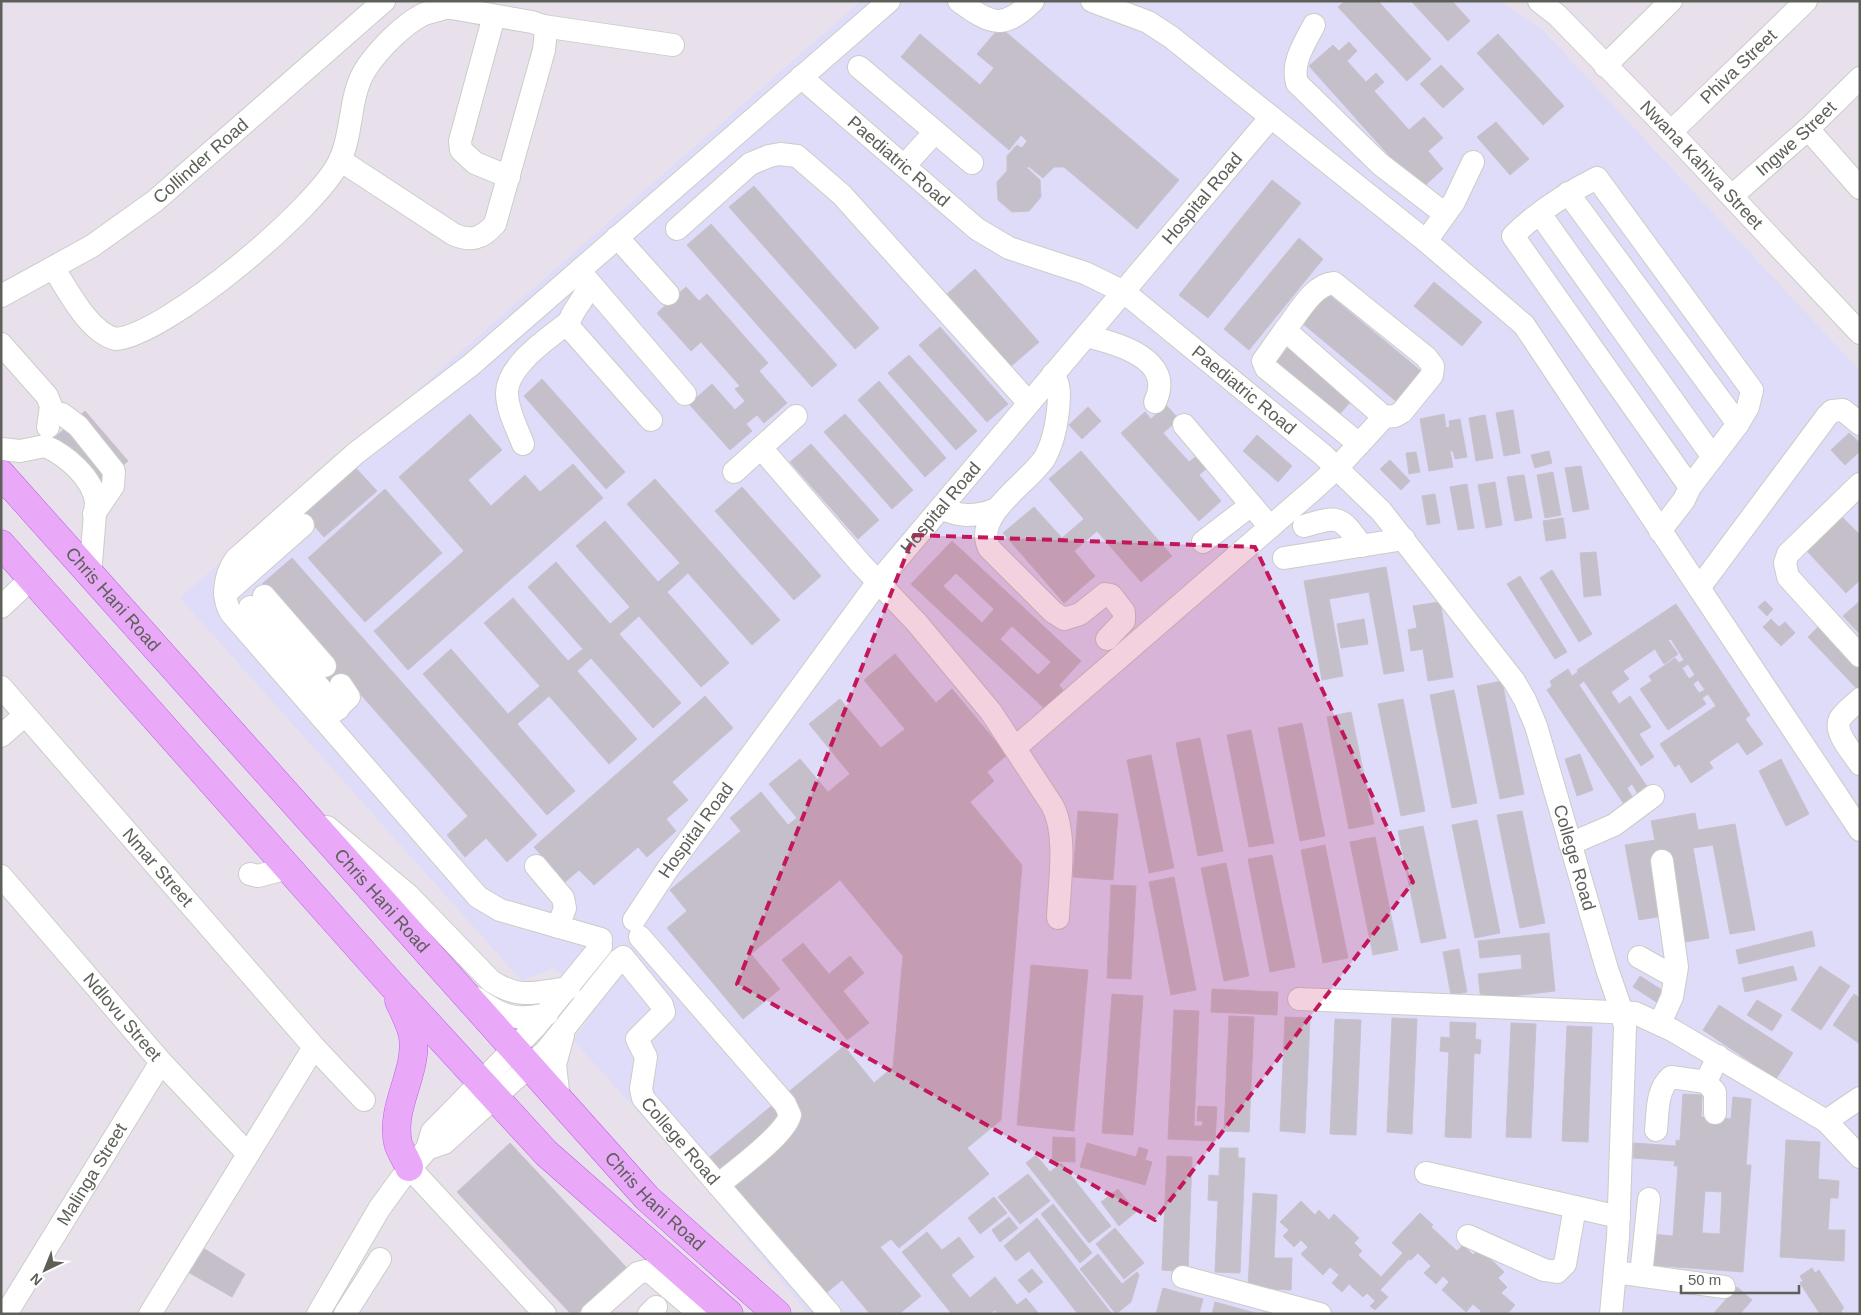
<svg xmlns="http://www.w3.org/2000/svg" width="1861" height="1315" font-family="Arial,sans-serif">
  <rect width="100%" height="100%" fill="#e8e1eb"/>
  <path fill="#dedcf8" d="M861,1h639l42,28 318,342v943h-1052l-112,-138 -123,-136 26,-37 -46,-35 -31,13 -342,-383z"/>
  <path fill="#c5bfc9" stroke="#cac0cf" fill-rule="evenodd" d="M1345,1h33l53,58 -24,22 -69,-74z
    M1411,1h41l18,20 -22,20z
    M1000,27l179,153 -42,49 -73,-62h-10l-11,11 -15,-12 -1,2 13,12 1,17 -12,14 -17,1 -14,-12 -1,-18 10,-11v-15l10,-11 5,3 5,-7 -6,-6 -12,15 -108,-93 19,-23 60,51 14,-17 -17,-14z
    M1498,34l66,72 -21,19 -66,-72z
    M1349,42l8,9 -10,10 19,21 10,-9 8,9 -10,9 35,39 15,-13 19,21 -15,13 15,18 -23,21 -111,-124 24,-21 6,6z
    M1441,65l23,24 -21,19 -23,-24z
    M1496,122l33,37 -19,16 -33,-38z
    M1272,180l29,23 -93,115 -29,-23z
    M754,186l125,142 -24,21 -126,-142z
    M711,224l126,141 -25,22 -125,-142z
    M1299,238l24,21 -74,91 -25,-21z
    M975,269l64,73 -30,26 -64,-72z
    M1434,282l48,40 -20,24 -48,-40z
    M686,287l13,14 8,-7 61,69 -9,8 28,32 -23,20 -7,-8 -11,9 6,7 -22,19 -41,-46 23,-20 23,26 10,-9 -10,-12 5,-3 -39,-44 -10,9 -34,-38z
    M1327,293l95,79 -25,30 -95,-79z
    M940,327l68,77 -21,18 -68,-77z
    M1289,346l64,53 -15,17 -63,-52z
    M909,355l68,76 -21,19 -68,-77z
    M542,379l83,93 -19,17 -82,-93z
    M879,381l67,77 -21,19 -67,-77z
    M1166,405l13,14 -16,14 26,29 9,-7 10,12 -9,8 22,26 -22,20 -78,-88 24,-21 6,7z
    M1088,407l13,14 -19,18 -13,-14z
    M1513,410l7,43 -16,3 -8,-43z
    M85,411l43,50 -30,26 -44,-49z
    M470,414l32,36 -34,30 23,26 34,-31 15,17 33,-28 30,34 -195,172 -34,-39 90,-80 -65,-74z
    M845,414l68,76 -21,19 -68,-77z
    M1444,414l2,14 4,-1 -1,-6 11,-2 7,38 -12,2 -2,-8h-3l3,16 -24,4 -9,-52z
    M1485,415l8,43 -17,3 -7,-43z
    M1849,433l11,10v8l-15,14 -14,-15z
    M1257,435l35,31 -14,16 -35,-31z
    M811,444l68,76 -21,19 -68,-77z
    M1081,451l91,105 -31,26 -44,-51 -23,20 21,25 -31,27 -61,-70 31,-26 28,31 22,-19 -35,-40z
    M1549,451l3,12 -17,5 -4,-13z
    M1416,452l4,20 -11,2 -3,-21z
    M1390,460l20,21 -9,9 -21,-21z
    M353,465l24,26 -53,46 -23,-26z
    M1581,466l8,43 -16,3 -8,-44z
    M1553,472l8,43 -16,3 -8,-43z
    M1524,475l8,43 -17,3 -8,-44z
    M655,479l125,141 -28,25 -64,-72 -21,19 62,71 -28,24 -62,-71 -20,18 62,69 -28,25 -62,-70 -14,13 60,68 -28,25 -60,-68 -32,28 58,67 -28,24 -124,-141 28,-25 57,65 32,-28 -56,-63 29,-25 55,63 15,-12 -55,-62 28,-25 54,62 20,-17 -54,-61 29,-25 53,61 22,-19 -53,-59z
    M1495,482l7,43 -16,3 -8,-43z
    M1467,484l7,44 -16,2 -8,-43z
    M742,487l79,89 -27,24 -79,-89z
    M385,489l57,64 -77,69 -57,-64z
    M1435,494l5,29 -13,2 -5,-29z
    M1842,517l18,18v45l-14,13 -39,-42z
    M1563,518l3,20 -20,3 -3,-20z
    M952,541l129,120 -22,24 4,5 -18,19 -134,-125zM956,573l38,36 -12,14 -39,-37zM1012,626l39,36 -13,13 -38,-36z
    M1596,552l5,43 -17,2 -4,-44z
    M292,558l245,277 -30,27 -21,-24 -21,19 -18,-22 21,-19 -121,-137 -13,12 -16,-19 12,-11 -68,-77z
    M1386,567l18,104 -20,3 -15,-82 -40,7 14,77 -21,4 -18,-99z
    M1552,570l40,64 -13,8 -39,-64z
    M1520,576l47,76 -12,7 -48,-75z
    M1765,601l8,8 -6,7 -9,-9z
    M1860,601v33l-17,-18z
    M1440,602l13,75 -25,4 -5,-32 -12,2 -3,-21 9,-2 -4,-22z
    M1676,604l74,111 -5,4 18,25 -16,11 -9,-13 -29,20 4,6 -22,15 -12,-19 -4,3 -15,-23 56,-38 -8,-12 -6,4 4,6 -38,26 -28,-41 12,-8 -3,-5 26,-18 4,5 5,-3 -13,-21 -3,1 10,14 -14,10 -9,-15 -32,22 6,8 -18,13 8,12 11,-8 21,31 -12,7 15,23 -13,9 -57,-85 -5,4 69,103 -10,6 -6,-10 -5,4 6,10 -9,6 -77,-114 5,-4 -2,-5 18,-12 4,7 6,-4 -1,-2zM1688,664l7,11 -6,4 -7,-11zM1698,680l7,10 -6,3 -6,-9z
    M1364,619l4,25 -27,4 -4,-24z
    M1771,619l8,8 6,-5 10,11 -14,13 -18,-19z
    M1822,623l38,40v29l-52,-55z
    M895,654l41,49 16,-14 55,66 -20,17 7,9 -24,21 52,63 -21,255 -34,28 22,26 -90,74 -8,-9 -11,8 41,49 -22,18h-29l-28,-34 -23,19 -114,-138 139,-115 30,37 19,-16 10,-111 -63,-76 -89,74 29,35 -37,30 -76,-91 20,-17 -17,-21 71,-59 -11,-13 31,-26 27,33 9,-7 -28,-34 31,-25 28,33 22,-18 -41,-50 31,-25 41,49 24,-19 -41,-49z
    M1502,681l22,113 -24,5 -23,-113z
    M1454,690l23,113 -25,5 -22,-113z
    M705,696l28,32 -61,54 16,18 -22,19 10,12 -29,26 -9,-10 -44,38 -15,-15 -14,12 -31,-35z
    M1403,699l22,112 -24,5 -23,-112z
    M1351,712l23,112 -25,5 -22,-112z
    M1302,723l23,113 -25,5 -22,-113z
    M1251,730l23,113 -25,4 -22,-112z
    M1200,738l23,113 -25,5 -22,-113z
    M1580,754l13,36 -16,6 -12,-37z
    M1151,755l23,113 -25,5 -22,-113z
    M1781,759l28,55 -23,12 -27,-55z
    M1078,811l40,3 -5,66 -40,-3z
    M1522,811l23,112 -25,5 -23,-113z
    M1695,813l3,17 37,-6 20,106 -25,4 -17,-89 -20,3 16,90 -24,4 -16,-90 -18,4 11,60 -23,4 -14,-75 30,-5 -4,-19z
    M1477,820l23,113 -25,5 -23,-113z
    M1423,826l23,112 -25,5 -23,-112z
    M1375,837l23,113 -25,5 -23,-113z
    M1325,845l23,113 -25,5 -22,-113z
    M1272,855l23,112 -25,5 -22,-113z
    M1226,863l23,113 -25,5 -23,-113z
    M1174,877l22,113 -25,5 -22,-113z
    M1111,885l25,1 -5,93 -24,-1z
    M1812,931l3,15 -76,18 -3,-14z
    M1549,933l6,58 -74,9 -3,-26 44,-5 -1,-15 -41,4 -2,-17z
    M803,943l26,31 21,-18 14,17 -21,18 26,32 -22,17 -65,-80z
    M1459,949l8,43 -16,3 -8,-43z
    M1031,965l57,5 -14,161 -57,-6z
    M1793,966l4,14 -52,12 -3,-14z
    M1820,966l30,20 -29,44 -30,-20z
    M1640,976l25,16 -7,11 -25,-16z
    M1212,989l66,3 -1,23 -66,-3z
    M1112,994l31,2 -10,139 -31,-2z
    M1854,994l6,4v46l-27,-19z
    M1757,1000l25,15 -10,16 -25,-16z
    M1719,1005l74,48 -17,26 -73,-49z
    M1174,1010l25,1 -5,115h8l1,-5h-6l1,-15 19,1 -2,34 -47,-2z
    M1229,1016l25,1 -5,115 -25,-1z
    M1285,1017l25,1 -5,115 -25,-2z
    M1392,1018l25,1 -5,115 -25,-2z
    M1335,1019l26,1 -5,115 -26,-1z
    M1450,1022l26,1 -1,16 6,1 -1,14 -6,-1 -3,85 -26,-1 4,-85 -9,-1 1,-14 9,1z
    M1511,1023l25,1 -5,114 -25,-1z
    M1567,1026l25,1 -4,115 -26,-1z
    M1683,1094l19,1 -1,22 30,2 2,-22 18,2 -5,66h5l-8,107 -94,-7 3,-31 21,2 5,-70h-4l1,-5 -42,-3 1,-15 42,3v-6l4,1zM1705,1191l17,1 -2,42 -18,-1z
    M1053,1137l22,1v24l-23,-1z
    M1786,1140l34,2 -2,37 21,2 -1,17h-8l-2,32h17l-1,31 -64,-4z
    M510,1143l116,124 -49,47h-6l-114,-122z
    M1087,1143l49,14 3,-10 9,3 -3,10 7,2 -7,23 -65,-18z
    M1220,1148h18v10h7l-5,115 -25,-1 3,-71 -10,-1 1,-25 10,1z
    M1036,1155l14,17 11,-9 50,63 -22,17 -63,-80z
    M1167,1156l25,1 -4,115 -26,-2z
    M1028,1174l22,27 -30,23 -22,-27z
    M1118,1189l18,23 -17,14 -18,-24z
    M1253,1193l24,2 -3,63h18l-1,32 -43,-2z
    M994,1197l13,16 -27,21 -12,-16z
    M1301,1201l14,14 4,-5 10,10 5,-6 25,24 -5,5 8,8 -4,4 23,22 22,-24 -11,-10 28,-30 13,12 -2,2 26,24 6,-6 10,10 6,-7 25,24 -6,6 9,9 -6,6 14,12 -8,9h-28l2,-3 -8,-7 -7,8 -24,-22 7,-8 -6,-6 -7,8 -12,-11 7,-7 -13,-13 -7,7 -2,-1 -29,31 8,7 -13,13 -5,-4 5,-5 -8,-8 -4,4 -14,-13 -7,8 -10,-9 7,-8 -9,-8 -7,8 -22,-21 7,-7 -7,-7 -7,7 -11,-11 6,-6 -9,-8z
    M1053,1204l39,49 -12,10 -39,-49z
    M1009,1217l9,11 -18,14 -8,-12z
    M1037,1218l75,96h-34l-49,-63 -13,10 -12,-15z
    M1115,1228l29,35 -20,16 -28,-35z
    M927,1232l15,18 17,-13 15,20 -23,18 19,23 25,-21 22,28 9,-7 13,16h-41l-3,-4 -5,4h-41l2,-1 -49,-61z
    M203,1248l42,26 -13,23 -44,-25z
    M1098,1254l24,30 15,-12 2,3 -8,27 -15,12 -36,-45z
    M1812,1268l3,5 4,-3 25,38 -3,3 2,3h-23l-20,-31 3,-2 -3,-5z
    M1032,1269l11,13 -14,11 -11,-13z
    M1737,1287l15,13 -12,14h-27z
    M1163,1288l40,11 -4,15h-43z
    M1215,1302l40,11v1h-43z"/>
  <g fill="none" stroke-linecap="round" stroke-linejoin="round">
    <g stroke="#cacdc7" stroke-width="24">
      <g id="minor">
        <path d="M959,1c33,24 44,29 74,0"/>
        <path d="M1092,1l56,21 23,15 255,204 98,84 336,505"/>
        <path id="s1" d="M1539,1l18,14 114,117 189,201"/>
        <path d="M494,16l-34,125 1,9 14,13 34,14"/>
        <path d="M1314,25c-9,18 -23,37 -17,58l83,81 65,50"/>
        <path d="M543,26l130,19"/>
        <path d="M1605,66l66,-65"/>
        <path d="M859,67l113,96"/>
        <path id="s2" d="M801,77l176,152 32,19 76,25 39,19 198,162 59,57 133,170 11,19 11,26 71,243 15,43 3,15 -7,210 -7,77"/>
        <path d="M1808,129l52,59"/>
        <path id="s3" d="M1671,132l135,-131"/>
        <path d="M340,160l113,74c17,8 29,5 42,-10l49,-174 2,-20 -3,-4 -11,-4 -81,-14"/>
        <path d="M904,166l31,-34"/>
        <path d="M1568,193l170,231"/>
        <path id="s4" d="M1732,196l76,-67 52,-51"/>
        <path d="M1540,214l173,243"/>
        <path d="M677,229l73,-65 19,-8 11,-2 17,2 45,39 187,208"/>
        <path d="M617,237l51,57"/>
        <path d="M1426,241l28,-39 19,-40"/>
        <path d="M54,269c14,21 35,64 62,70 50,-4 203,-132 224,-179 14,-30 8,-65 27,-93 13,-19 36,-42 55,-52 13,-6 27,-5 39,-14"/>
        <path d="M580,270l9,12c-2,18 -21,30 -20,45l82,93"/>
        <path d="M589,282l96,112"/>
        <path id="s5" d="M1,296l91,-50 63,-45 229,-200"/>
        <path d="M1285,330l-22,31 3,7 93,76"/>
        <path d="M1086,336c30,7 90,23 69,66"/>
        <path d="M1,344l46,52 4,10 -3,21"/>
        <path d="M1053,374c8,12 6,23 5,37 -2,17 -5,33 -14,48 -17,25 -71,56 -55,89l64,64 11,7 16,-5 25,-20 6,1 13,17v9l-17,18"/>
        <path d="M50,414h12l16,12 36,45 -1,15 -19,28"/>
        <path d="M1184,425l86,102"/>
        <path d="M523,444c-6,-16 -16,-34 -16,-51 0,-28 43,-56 62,-71"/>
        <path d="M761,448l100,116 56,59 74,89 61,93c16,28 7,81 6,113"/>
        <path d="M1,449l19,2 25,-5c21,9 48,32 51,56l-6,73"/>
        <path d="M734,472l62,-56"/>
        <path d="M1860,484l-72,70 -3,9 3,14 72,79"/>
        <path d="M941,508c18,9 34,9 53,2"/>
        <path d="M1304,526c36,-11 36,-10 58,20"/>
        <path d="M1660,531l24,-31 6,-13 48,-63 10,-17 4,-17 -155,-212c-30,15 -60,34 -84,58l177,251"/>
        <path d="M1203,542l48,-37"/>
        <path d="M1284,558l120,-19"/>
        <path d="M1699,588l128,-172 5,-5 11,-1 17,14"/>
        <path d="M225,594l78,-69"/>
        <path d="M264,596l61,70"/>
        <path d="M1,607l31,-29"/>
        <path d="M250,607l88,102"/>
        <path id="s6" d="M1,687l313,360 50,53"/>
        <path d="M1860,699c-6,6 -16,13 -20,20 -7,13 13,34 20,45"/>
        <path d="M327,718l22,-21 -8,-12"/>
        <path d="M1,736l24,-21"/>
        <path d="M1015,748l299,-259 23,-21 47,-51 11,-1 7,-4 30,-37 1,-9 -7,-9 -92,-74c-21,1 -36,31 -49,47l99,87"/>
        <path d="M327,827l81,68 83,86c29,19 46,11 78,7"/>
        <path d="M1570,844l44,-19 39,-29"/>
        <path d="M536,866l27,32 2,10 -7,19"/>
        <path d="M250,874l8,2 30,-8"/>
        <path id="s7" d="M1,876l160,186 87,92"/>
        <path id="s8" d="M634,920l33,-50 211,-288 393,-465"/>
        <path d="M640,937l145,167 5,11c-5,20 -55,56 -72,70"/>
        <path d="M601,939l-101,-29 -22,-13 -247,-284c-10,-16 -6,-39 5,-54l120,-106 115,-88 418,-364"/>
        <path id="s9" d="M623,957l39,48 2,7 -27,27 9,18 -5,32 2,9 187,216"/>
        <path d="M1639,957l36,20"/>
        <path d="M476,998c26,18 39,24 71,16"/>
        <path d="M1299,999l336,14 37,17 154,91 34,36"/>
        <path d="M1660,1023l12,-26 5,-30 -15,-106"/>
        <path d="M1706,1082l9,10v21"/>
        <path d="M559,1100l-4,-35 8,-30"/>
        <path d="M1826,1121l34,-23"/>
        <path d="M1656,1130c2,-18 0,-40 15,-53l35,5 12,-26"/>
        <path d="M427,1149l5,-17 103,-105 66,-81"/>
        <path d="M409,1167l136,147"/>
        <path d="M1426,1173l193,44"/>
        <path d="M1468,1236l76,34 13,2 8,-8 10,-57"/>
        <path d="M1615,1272l109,15"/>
        <path d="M1641,1275l8,-76"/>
        <path d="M1183,1277l137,37"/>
        <path id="s10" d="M6,1314l155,-252"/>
        <path d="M150,1314l164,-267"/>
        <path d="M318,1314l61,-105 21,-29 27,-31 17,-6 102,-92 73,-91"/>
        <path d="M345,1314l35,-55"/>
        <path d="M592,1314l46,-41 8,-2 7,3 47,40"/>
        <path d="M649,1314l7,-7"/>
      </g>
    </g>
    <g stroke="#bc5fe6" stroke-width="29">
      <g id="major">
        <path id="s11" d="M1,474l646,724 130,116"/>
        <path d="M1,544l391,441 154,168 183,161"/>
        <path d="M399,1001c5,11 12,23 14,36 5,36 -23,69 -15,106 2,8 8,16 11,24"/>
      </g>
    </g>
    <use href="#minor" stroke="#fff" stroke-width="22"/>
    <use href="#major" stroke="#e9a8f8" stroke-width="28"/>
  </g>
  <path fill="#c2185b" fill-opacity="0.2" stroke="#c2185b" stroke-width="4" stroke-dasharray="10 6" stroke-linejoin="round" d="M914,535l341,12 158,335 -258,338 -418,-236z"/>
  <g text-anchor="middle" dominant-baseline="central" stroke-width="4" stroke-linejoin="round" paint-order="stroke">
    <g font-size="18" fill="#5d6059" stroke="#fff">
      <text stroke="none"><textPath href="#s3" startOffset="94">Phiva Street</textPath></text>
      <text stroke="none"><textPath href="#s4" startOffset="86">Ingwe Street</textPath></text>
      <text stroke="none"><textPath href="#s5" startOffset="242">Collinder Road</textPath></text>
      <text stroke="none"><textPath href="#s2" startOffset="129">Paediatric Road</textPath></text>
      <text stroke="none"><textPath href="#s1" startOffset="231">Nwana Kahiva Street</textPath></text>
      <text stroke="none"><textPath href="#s8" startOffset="919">Hospital Road</textPath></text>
      <text stroke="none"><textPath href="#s2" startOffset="548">Paediatric Road</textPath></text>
      <text stroke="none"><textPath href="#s8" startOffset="514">Hospital Road</textPath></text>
      <text stroke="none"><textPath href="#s11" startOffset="168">Chris Hani Road</textPath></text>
      <text stroke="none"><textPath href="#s8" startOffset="109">Hospital Road</textPath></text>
      <text stroke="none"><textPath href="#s2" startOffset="1134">College Road</textPath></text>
      <text stroke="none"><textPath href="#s6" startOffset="239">Nmar Street</textPath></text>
      <text stroke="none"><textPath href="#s11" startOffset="572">Chris Hani Road</textPath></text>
      <text stroke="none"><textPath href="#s7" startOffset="186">Ndlovu Street</textPath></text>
      <text stroke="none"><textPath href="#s9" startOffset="226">College Road</textPath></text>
      <text stroke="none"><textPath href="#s10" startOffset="164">Malinga Street</textPath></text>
      <text stroke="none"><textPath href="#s11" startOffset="978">Chris Hani Road</textPath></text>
    </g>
  </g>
  <rect width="1861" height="1315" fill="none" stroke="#5d6059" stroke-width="5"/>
  <g transform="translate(45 1270) rotate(223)" stroke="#ffffff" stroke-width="4" paint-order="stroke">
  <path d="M0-4L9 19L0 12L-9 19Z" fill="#5d6059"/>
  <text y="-8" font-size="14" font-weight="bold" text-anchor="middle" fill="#5d6059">N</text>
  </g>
  <path d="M1681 1285v8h118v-8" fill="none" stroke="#5d6059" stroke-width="2.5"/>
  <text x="1688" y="1285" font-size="15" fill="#5d6059" stroke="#ffffff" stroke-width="4" paint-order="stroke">50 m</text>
</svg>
